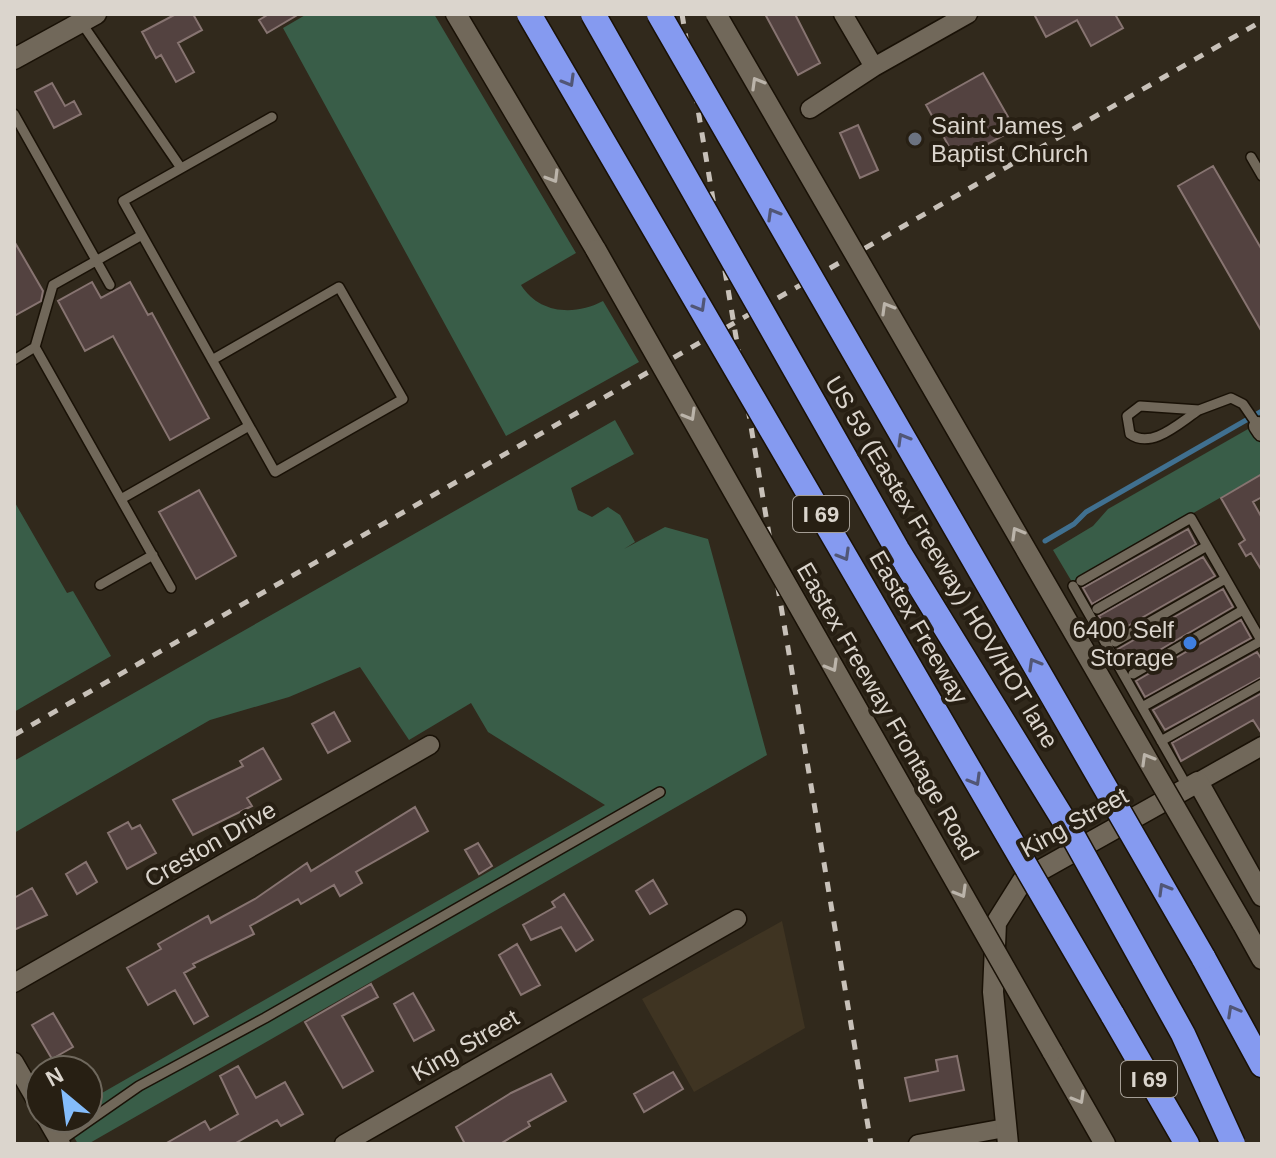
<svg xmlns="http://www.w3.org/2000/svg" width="1276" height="1158" font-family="Arial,sans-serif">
  <rect width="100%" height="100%" fill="#31291c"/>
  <path fill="#3f3422" d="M782,921l23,107 -111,64 -52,-93z"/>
  <path fill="#395d48" d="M307,14h127l142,239 -55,32c18,29 54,31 82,16l36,61 -133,74 -223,-408z
    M615,420l19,34 -63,34 7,22 14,7 16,-10 12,8 15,27 -11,7 41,-22 43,12 59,216 -679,389h-10l-15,-26h25v-17l517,-296 -117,-73 -17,-29 -62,37 -49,-73 -71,30 -79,23 -196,113v-72z
    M1262,421v53l-190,108 -19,-32 40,-24 15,-17z
    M14,501l53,92 6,-2 38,65 -97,56z"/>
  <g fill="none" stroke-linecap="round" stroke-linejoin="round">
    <path stroke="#407090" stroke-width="5" d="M1045,541l29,-17 12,-12 176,-101"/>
  </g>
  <path fill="#534240" stroke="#877471" stroke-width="2" d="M176,14h17l9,16 -24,13 16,29 -18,10 -15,-27 -5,3 -14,-26z
    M269,14h30l-32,19 -8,-13z
    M765,14h30l25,49 -22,12z
    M1034,14h81l8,14 -32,18 -14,-26 -31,17z
    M983,73l32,56 -58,32 -31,-56z
    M52,83l13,23 9,-5 7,13 -27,14 -19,-36z
    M858,125l20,45 -18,8 -20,-45z
    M1213,166l49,84v82l-84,-146z
    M14,241l29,50 -2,10 -27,15z
    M92,282l9,16 29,-16 18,33 4,-2 57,105 -39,22 -57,-104 -28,15 -27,-50z
    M1262,474v23l-9,5 9,16v53l-11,-18 -5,3 -7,-12 6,-4 -24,-42z
    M199,490l37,66 -40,23 -37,-67z
    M1188,529l8,15 -104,60 -9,-16z
    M1203,557l12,19 -105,60 -11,-20z
    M1223,589l10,18 -104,61 -11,-19z
    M1241,620l10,18 -106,59 -9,-16z
    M1257,652l5,8v17l-97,53 -12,-20z
    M1262,693v41l-9,-14 -72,41 -9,-18z
    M334,712l16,29 -22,12 -16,-29z
    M263,748l18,31 -34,19 5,8 -59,29 -20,-35 70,-34 -3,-5z
    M415,807l13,24 -72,41 6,11 -22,13 -6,-11 -33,19 -3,-5 -48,27 4,8 -61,30 2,3 -11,6 24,43 -14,8 -19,-34 -27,15 -21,-37 34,-19 -3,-5 50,-28 3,7 44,-24 52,-36 4,8z
    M128,822l4,7 8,-4 16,28 -29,16 -19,-36z
    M478,843l14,23 -13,8 -14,-24z
    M86,862l11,20 -20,12 -11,-20z
    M653,880l14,24 -17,10 -14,-23z
    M32,888l15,27 -33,15v-32z
    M564,894l29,46 -17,11 -15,-24 -30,13 -8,-15 32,-18 -3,-5z
    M517,944l23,41 -19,10 -22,-40z
    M371,984l7,13 -36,19 31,55 -30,17 -38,-66z
    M413,993l21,37 -20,11 -20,-37z
    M53,1013l20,34 -21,12 -20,-34z
    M957,1056l7,34 -54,11 -5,-23 33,-7 -2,-11z
    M238,1066l18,32 29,-16 18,32 -22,12 -4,-6 -43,24h-69l40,-23 5,9 28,-16 -18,-38z
    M673,1072l10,17 -39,23 -10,-18z
    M551,1074l15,27 -38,21 2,4 -30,18h-35l-9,-17 55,-34z"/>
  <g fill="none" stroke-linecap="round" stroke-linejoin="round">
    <g stroke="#191106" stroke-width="12">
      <path id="lane" d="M81,22l100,146
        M14,114l96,171
        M1251,157l11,19
        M142,235l-89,50 -18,62 136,241
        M14,360l21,-13
        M212,360l127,-73 64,112 -128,73 -152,-271 149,-84
        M1199,410c-19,12 -47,40 -69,24l-3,-18 13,-10 59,4 32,-12 12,6 15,22
        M121,499l128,-73
        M1081,581l110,-63 71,124
        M100,585l53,-30
        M1073,586l115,202
        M1097,609l110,-63
        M1115,642l110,-63
        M1133,674l110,-64
        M1142,707l119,-66
        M1161,741l101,-57
        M60,1141l79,-55 126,-68 395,-226"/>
    </g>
    <g stroke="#191106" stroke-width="21">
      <path id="street" d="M843,14l31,53
        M810,109l64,-42 94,-53
        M1258,426l4,6
        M1198,782l64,-36
        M14,983l416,-238
        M14,1062l26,45
        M46,1118l15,26
        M344,1144l393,-225
        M918,1144l87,-16"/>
    </g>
    <g stroke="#191106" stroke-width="23">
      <path id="secondary" d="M456,14l140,236
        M14,59l82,-45
        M1242,923l20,36
        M1052,1051l53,93
        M1008,1144l-15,-152 3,-69 27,-43 175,-98 64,114"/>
    </g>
    <g stroke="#191106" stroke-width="27">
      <path id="highway" d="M1203,957l59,108
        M1112,1014l75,130"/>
    </g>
    <use href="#lane" stroke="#71685a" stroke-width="9"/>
    <use href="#street" stroke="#71685a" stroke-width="18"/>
    <use href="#secondary" stroke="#71685a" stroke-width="20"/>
    <use href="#highway" stroke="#859af0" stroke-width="24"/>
    <path stroke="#c8c1b9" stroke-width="5" stroke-dasharray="10 10" stroke-linecap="butt" d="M682,14l189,1130
      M14,735l1248,-714"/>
    <g stroke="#191106" stroke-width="23" stroke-linecap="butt">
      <path id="secondary-bridge" d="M716,14l526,909
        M596,250l456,801"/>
    </g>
    <g stroke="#191106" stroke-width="27" stroke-linecap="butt">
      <path id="highway-bridge" d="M529,14l583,1000
        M593,14l304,535 171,278 115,207 50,110
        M659,14l544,943"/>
    </g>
    <use href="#secondary-bridge" stroke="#71685a" stroke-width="20"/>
    <use href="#highway-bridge" stroke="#859af0" stroke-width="24"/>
  </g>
  <defs><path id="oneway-chevron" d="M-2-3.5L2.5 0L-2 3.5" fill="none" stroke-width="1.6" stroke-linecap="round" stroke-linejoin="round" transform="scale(2)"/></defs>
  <g stroke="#515676">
    <use href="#oneway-chevron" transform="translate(569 81) rotate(60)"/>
    <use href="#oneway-chevron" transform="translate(773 214) rotate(-120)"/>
    <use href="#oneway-chevron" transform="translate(700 306) rotate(60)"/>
    <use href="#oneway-chevron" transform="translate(903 439) rotate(-120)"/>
    <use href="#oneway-chevron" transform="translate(844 555) rotate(60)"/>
    <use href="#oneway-chevron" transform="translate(1034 664) rotate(-120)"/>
    <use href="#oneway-chevron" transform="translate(975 780) rotate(60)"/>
    <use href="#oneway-chevron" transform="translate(1164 889) rotate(-120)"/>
    <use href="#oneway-chevron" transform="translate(1233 1011) rotate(-119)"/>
  </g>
  <g stroke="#bbb4aa">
    <use href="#oneway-chevron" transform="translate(757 83) rotate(-120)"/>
    <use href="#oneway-chevron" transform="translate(553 177) rotate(59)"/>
    <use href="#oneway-chevron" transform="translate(887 308) rotate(-120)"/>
    <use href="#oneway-chevron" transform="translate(690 415) rotate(60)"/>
    <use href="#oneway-chevron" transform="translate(1017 533) rotate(-120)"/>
    <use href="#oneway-chevron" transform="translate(832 666) rotate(60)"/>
    <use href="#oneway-chevron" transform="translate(1147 759) rotate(-120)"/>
    <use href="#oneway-chevron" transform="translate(961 892) rotate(60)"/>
    <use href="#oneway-chevron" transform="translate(1079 1098) rotate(60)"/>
  </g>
  <circle fill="#6b7280" stroke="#271f13" stroke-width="3" cx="915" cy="139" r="8"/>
  <circle fill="#3f7fe0" stroke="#271f13" stroke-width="3" cx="1190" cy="643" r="8"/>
  <g text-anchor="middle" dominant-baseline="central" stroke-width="8" stroke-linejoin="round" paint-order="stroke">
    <g fill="#271f13" stroke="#a59e95" stroke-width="2">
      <rect x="793" y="496" width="56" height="36" rx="6"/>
      <rect x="1121" y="1061" width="56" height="36" rx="6"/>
    </g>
    <g font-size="22" font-weight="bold" fill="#dbd5cd">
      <text x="821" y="514">I 69</text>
      <text x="1149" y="1079">I 69</text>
    </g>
    <g font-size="24" fill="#dbd5cd" stroke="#271f13" text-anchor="start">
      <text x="931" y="125">Saint James<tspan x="931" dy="28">Baptist Church</tspan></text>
      <text x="1174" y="629" text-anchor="end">6400 Self<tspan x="1174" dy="28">Storage</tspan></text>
    </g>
    <g font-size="24" fill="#dbd5cd" stroke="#271f13">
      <text transform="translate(942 562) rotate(59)">US 59 (Eastex Freeway) HOV/HOT lane</text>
      <text transform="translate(919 627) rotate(60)">Eastex Freeway</text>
      <text transform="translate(888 711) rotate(60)">Eastex Freeway Frontage Road</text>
      <text transform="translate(1074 822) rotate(-29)">King Street</text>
      <text transform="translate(210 844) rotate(-30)">Creston Drive</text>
      <text transform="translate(465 1045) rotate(-30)">King Street</text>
    </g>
  </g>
  <rect width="1276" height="1158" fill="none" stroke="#dbd5cd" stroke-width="32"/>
  <g transform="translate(64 1094) rotate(331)"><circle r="38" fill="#271f13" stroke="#6f685d" stroke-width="2"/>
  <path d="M0-6L14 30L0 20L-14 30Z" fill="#84bcfb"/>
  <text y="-12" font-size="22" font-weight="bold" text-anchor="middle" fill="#dbd5cd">N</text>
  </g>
</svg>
